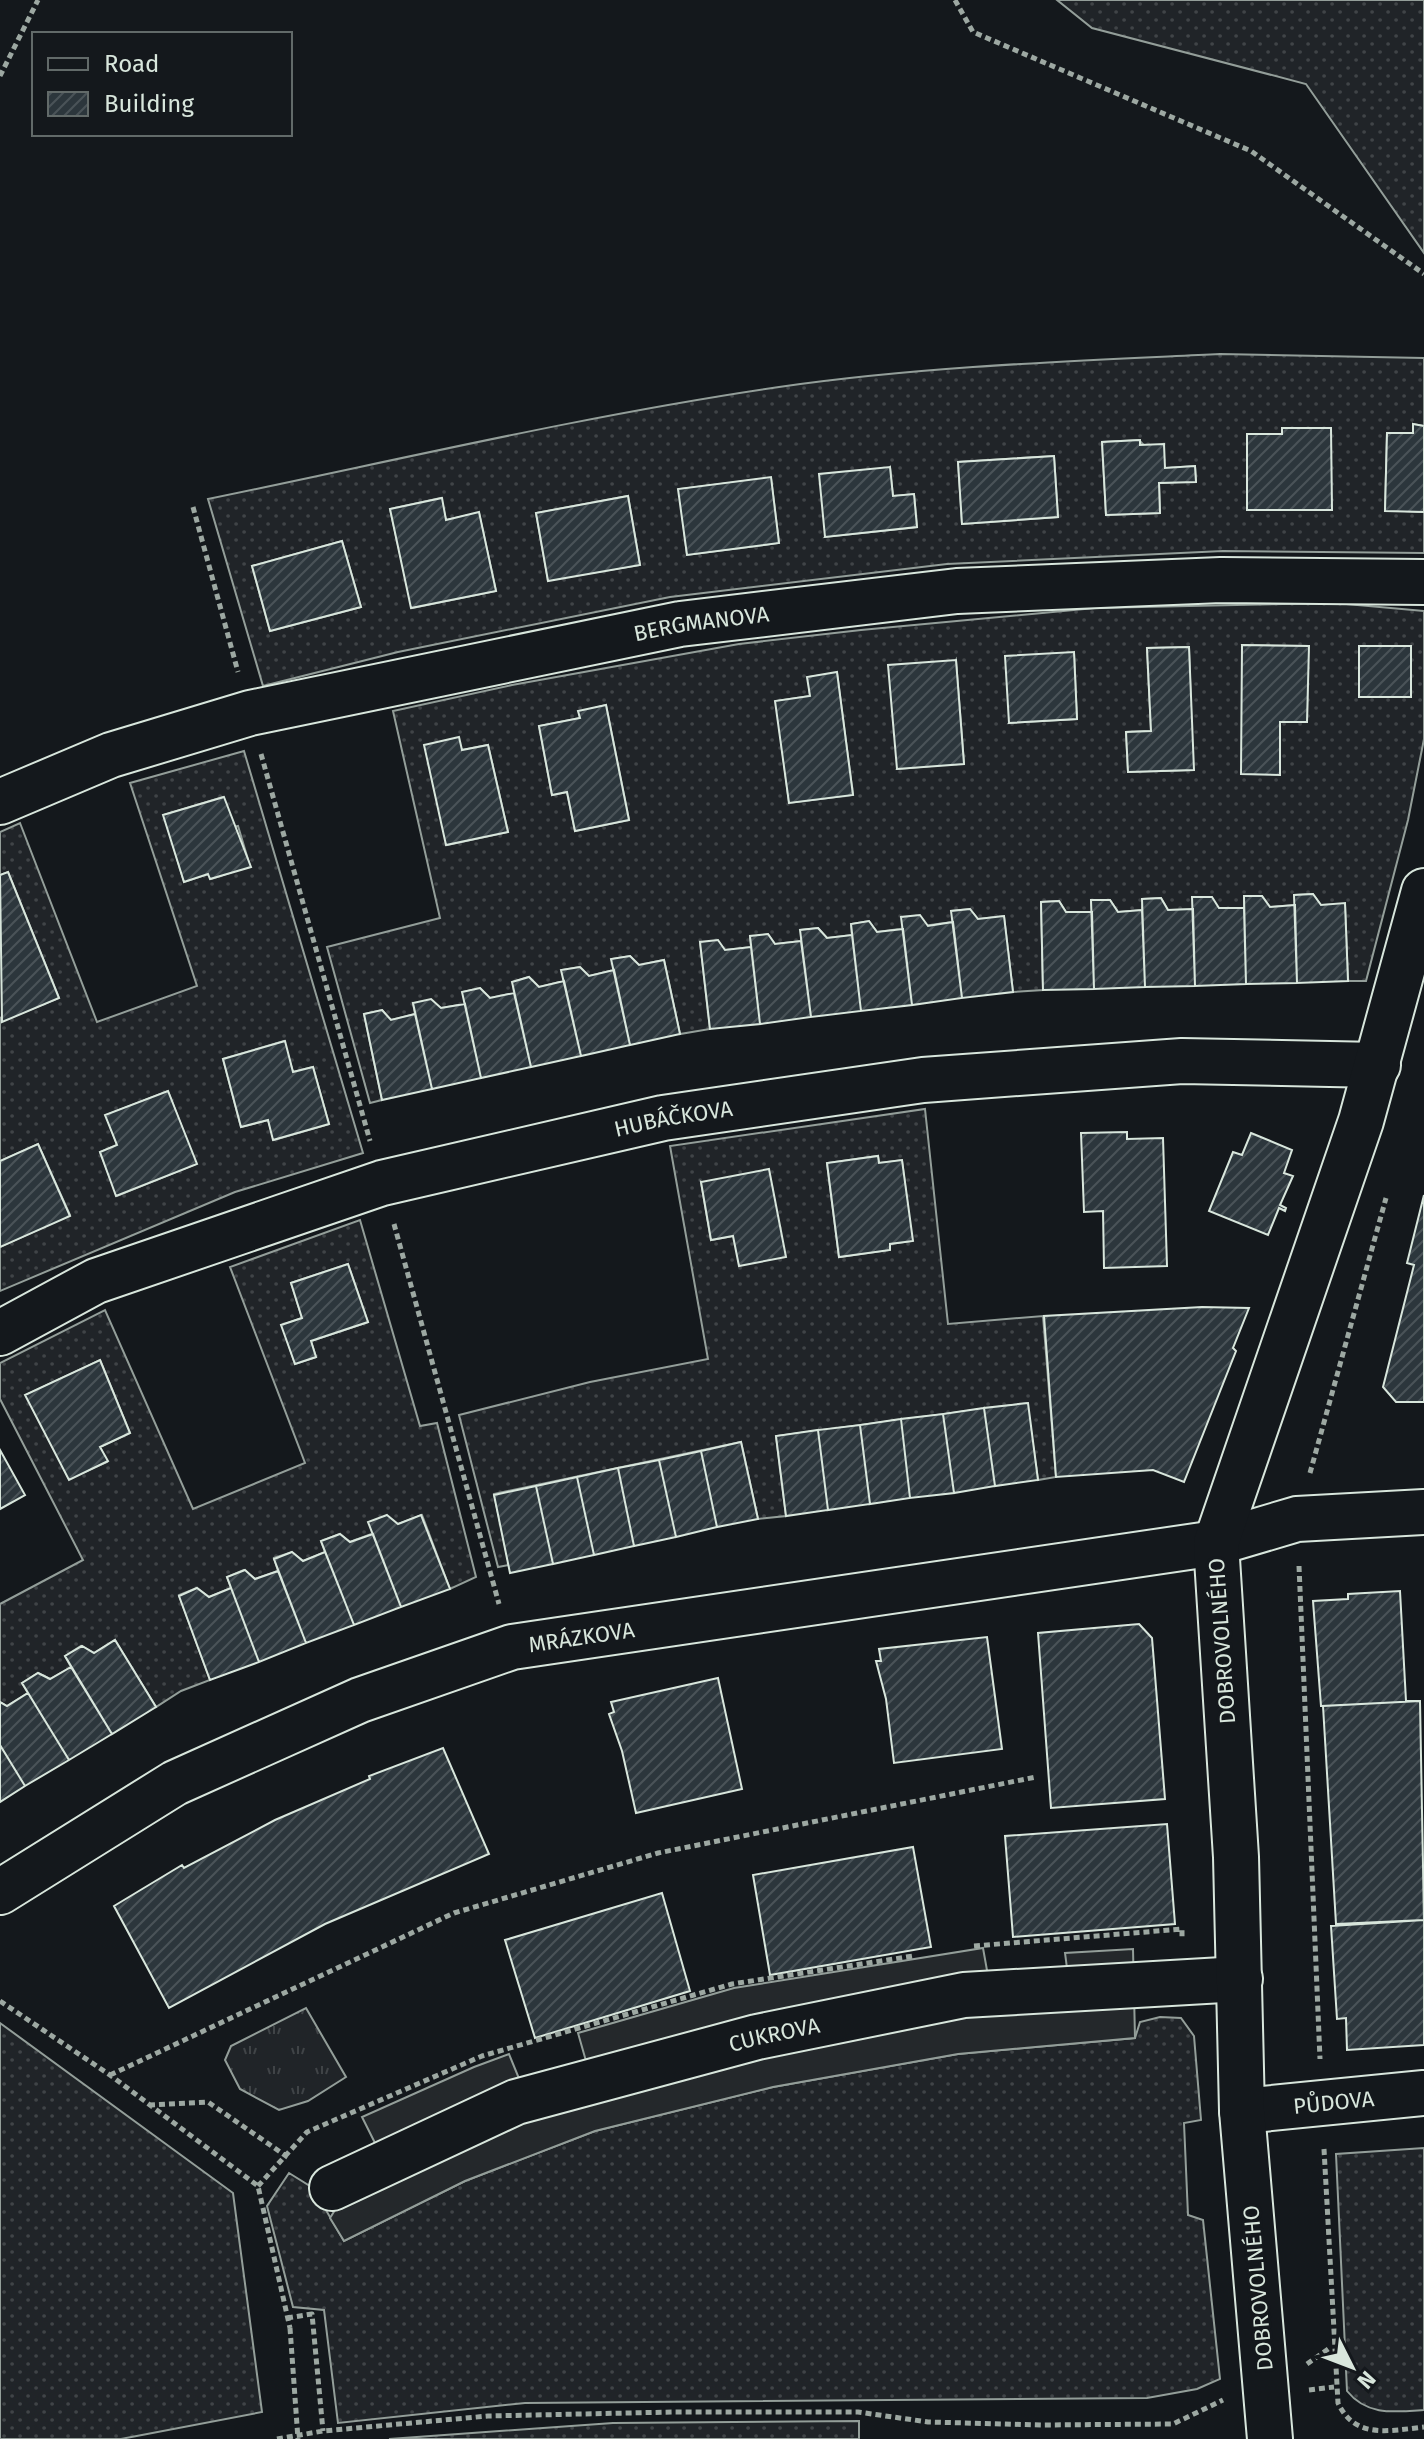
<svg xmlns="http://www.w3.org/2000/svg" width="1424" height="2439" font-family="'Fira Sans',sans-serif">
  <defs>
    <pattern id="grass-dots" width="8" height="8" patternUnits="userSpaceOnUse" patternTransform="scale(2)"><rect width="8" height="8" fill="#202428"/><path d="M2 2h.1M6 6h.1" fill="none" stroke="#404447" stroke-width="1.8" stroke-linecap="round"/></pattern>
    <pattern id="park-tufts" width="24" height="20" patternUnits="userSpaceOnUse" patternTransform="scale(2)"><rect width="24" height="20" fill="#202428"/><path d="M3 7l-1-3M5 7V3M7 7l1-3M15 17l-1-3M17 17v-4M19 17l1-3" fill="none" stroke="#404447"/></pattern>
    <pattern id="building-hatch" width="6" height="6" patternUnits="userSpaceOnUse" patternTransform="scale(2)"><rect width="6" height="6" fill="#2c363c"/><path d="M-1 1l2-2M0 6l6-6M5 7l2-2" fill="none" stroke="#4a5358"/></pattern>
  </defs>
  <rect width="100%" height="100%" fill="#14181c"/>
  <path fill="url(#grass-dots)" stroke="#939e99" stroke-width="2" fill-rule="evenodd" d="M1057,0h367v253l-118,-169 -214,-56z
    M1220,354l204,4v68l-11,-2v9h-26l-2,77 39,2v41l-201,-2 -276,13 -277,33 -272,55 -135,34 -55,-187c190,-39 379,-84 571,-112 145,-21 295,-26 441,-33zM1282,428h49v82h-84v-76h35zM1139,440l26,28 30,-2 1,15 -37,2 1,30 -54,2 -4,-73zM1054,456l4,61 -96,7 -4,-62zM890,467l3,29 21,-2 3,33 -92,10zM771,478l8,65 -92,12 -8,-66zM628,496l12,69 -92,15 -12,-67zM441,498l5,22 33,-7 17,78 -84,17 -22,-99zM342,541l19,66 -91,24 -18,-65z
    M1335,603l89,8v128l-16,81 -42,161h-18l-3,-77 -24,1 -8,-11 -18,1v10l-25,2 -8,-11h-18v12l-76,2 -7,-12 -18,1 -1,11 -24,2 -8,-12h-19l1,12h-26l-7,-11 -18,1 2,88 -30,2 -9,-76 -26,3 -8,-10 -18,2 1,11 -76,10 -8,-11 -18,3 1,11 -25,3 -9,-10 -17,2v11l-26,3 -7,-10 -18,3 1,10 -26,3 -25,-8 10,87 -30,5 -16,-74 -25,5 -9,-9 -18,3 2,11 -25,6 -10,-9 -17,3 2,11 -25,6 -10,-10 -16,5 1,11 -24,5 -10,-10 -17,4 2,12 -24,4 -28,-5 2,11 -24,6 -9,-10 -18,4 18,86 -12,3 -43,-156 113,-29 -47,-207 119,-26 227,-41 122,-14 234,-22zM1242,645l66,1 -1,76h-27l-1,53zM1189,647l4,123 -65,2 -2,-40 25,-1 -4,-83zM1074,653l3,66 -68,4zM956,660l8,103 -66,6h-1zM837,673l16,122 -64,8 -13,-102 34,-5 -2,-19zM606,705l23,115 -54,11 -8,-39 -15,3 -13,-69 41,-8 -1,-6zM425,745l37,5 26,-5 20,87 -61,13z
    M244,751l119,402 -128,39 -235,99v-44l70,-32 -32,-71 -38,17v-144l2,4 57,-23 -51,-126 -8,3v-43l20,-9 77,199 100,-36 -67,-203zM223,797l10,30 5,-1 12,40 -39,13 -3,-5 -24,8 -20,-67zM284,1041l9,31 20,-5 16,57 -55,16 -6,-20 -27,7 -18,-68zM168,1091l28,73 -79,32 -17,-44 17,-7 -11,-30z
    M925,1109l23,215 95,-8 13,161 -18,3 -11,-77 -251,33 10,80 -28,3 -17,-77 -247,52 15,71 -11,2 -39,-152 131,-33 118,-23 -38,-213zM878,1156l1,7 23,-3 10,81 -22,3v6l-51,7 -12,-94zM701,1182l84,75 -52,-21 -22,4z
    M360,1220l60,206 17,-3 39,154 -26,12 -28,-74 -72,27 -10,-8 -19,7 4,11 -22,9 -11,-9 -18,6 4,13 -23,8 -11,-9 -17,7 4,11 -22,9 -12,-9 -18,7 31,85 -29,11 -25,16 -41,-67 -21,13 -13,-7 -16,10 6,11 -21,12 -12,-6 -16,10 6,10 -21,13 -7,-4v-98l83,-44 -83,-161v-36l105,-53 88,199 112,-46 -75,-196zM348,1264l20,58 -57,19 5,16 -21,7 -13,-39 20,-7 -11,-35zM100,1360l30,73 -30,14 7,15 -38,17 -43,-84z
    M1160,2017l21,1 13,18 7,84 -17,3 4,92 15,5 17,159 -23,10 -50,9 -622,5 -187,20 -14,-113 -31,-3 -26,-101 22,-33 24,15 31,53 121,-60 130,-50 178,-44 185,-33 177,-16 5,-16z
    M0,2023l233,170 29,219 -141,27h-121z
    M1424,2148v262c-30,2 -57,6 -77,-19l-11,-237z
    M859,2421v18h-470l224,-16z"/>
  <path fill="url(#park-tufts)" stroke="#939e99" stroke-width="2" d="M306,2008l40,69 -38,24 -29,9 -39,-21 -15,-29 6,-14z"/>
  <path fill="#24282b" stroke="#939e99" stroke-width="2" d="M983,1948l5,28 79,-8 -2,-15 68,-4 2,89 -177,16 -185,33 -178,44 -130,50 -121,60 -14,-23 46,-73 -14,-28 112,-50 35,-13 11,27 66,-20 -8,-28 156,-45z"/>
  <path fill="url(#building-hatch)" stroke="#d8e6dc" stroke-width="2" d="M1413,424l11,2v86l-39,-1 2,-78h26z
    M1282,428h49l1,82h-85v-76h35z
    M1140,440v5l24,-1 1,24 30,-2 1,16 -37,1 1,30 -54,2 -4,-73z
    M1054,456l4,61 -96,7 -4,-62z
    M890,467l3,29 21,-2 3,33 -92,10 -6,-63z
    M771,477l8,66 -92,12 -9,-66z
    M628,496l12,69 -92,16 -12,-68z
    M442,498l4,22 33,-8 17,79 -85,17 -21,-99z
    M342,541l19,66 -91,24 -18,-65z
    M1242,645l67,1 -2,76h-27v53l-39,-1z
    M1359,646h52v51h-52z
    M1189,647l5,123 -66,2 -2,-40 25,-1 -4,-83z
    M1074,652l3,67 -68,4 -4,-67z
    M956,660l8,104 -67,5 -9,-104z
    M837,672l16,123 -64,8 -14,-102 35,-5 -3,-19z
    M606,705l23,115 -54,11 -8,-39 -15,3 -13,-69 41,-8 -2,-7z
    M459,737l3,13 26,-5 20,87 -62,13 -22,-100z
    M224,797l27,70 -41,12 -2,-5 -24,8 -21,-67z
    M8,872l51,126 -57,24 -2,-147z
    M1313,894l8,11 24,-2 3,78 -51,2 -3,-88z
    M1244,896h18l8,11 25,-2 2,78 -51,1z
    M1192,897h20l7,11h25l2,76 -51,2z
    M1161,898l7,12 25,-1 2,77 -50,1 -3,-88z
    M1091,900h19l8,12 24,-2 3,77 -51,2z
    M1059,901l7,11h26l2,77 -51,1 -2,-88z
    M970,909l8,10 26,-3 9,76 -51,6 -11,-87z
    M920,915l8,11 25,-4 9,76 -50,7 -11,-88z
    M869,921l8,11 26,-3 9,76 -51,6 -10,-87z
    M818,928l9,10 25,-3 9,76 -50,6 -11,-87z
    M768,934l7,10 26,-3 10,76 -51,7 -10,-88z
    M718,940l7,10 26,-3 9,77 -50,5 -10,-87z
    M630,956l9,9 25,-5 16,74 -50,11 -19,-86z
    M580,967l9,9 25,-6 16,75 -49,11 -20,-86z
    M529,977l10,10 25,-6 17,75 -50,11 -19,-85z
    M480,988l10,10 24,-5 17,74 -50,11 -19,-86z
    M431,999l10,9 24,-4 16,74 -49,11 -19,-86z
    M382,1010l9,10 24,-6 17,75 -50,11 -18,-86z
    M285,1041l8,31 20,-5 16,57 -56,16 -5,-20 -27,7 -18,-68z
    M168,1091l29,73 -81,32 -16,-44 17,-7 -12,-30z
    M1127,1132v7l36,-1 4,128 -63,2 -1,-57 -19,1 -3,-79z
    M1251,1133l41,17 -8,23 9,3 -13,29 6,3 -1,3 -6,-3 -11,27 -59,-24 24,-59 9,3z
    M38,1144l32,72 -70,31v-86z
    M878,1156l1,7 23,-3 11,81 -23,3v6l-51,7 -12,-94z
    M769,1169l17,88 -47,9 -6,-30 -22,4 -10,-58z
    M1424,1195v207h-28l-13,-15 31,-122 -7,-2z
    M348,1264l20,58 -57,19 5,16 -21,7 -14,-39 21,-7 -11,-35z
    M1202,1307l47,1 -16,40 3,3 -52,131 -31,-12 -97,7 -12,-161z
    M100,1360l30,73 -30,14 8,14 -39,19 -44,-85z
    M1028,1403l10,77 -43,6 -11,-78z
    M984,1408l11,78 -41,7 -11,-79z
    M943,1414l11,79 -44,5 -9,-79z
    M901,1419l9,79 -40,6 -10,-79z
    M860,1425l10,79 -42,6 -10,-80z
    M818,1430l10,80 -42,6 -10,-80z
    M741,1442l17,77 -41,8 -16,-76z
    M0,1450l25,45 -25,14z
    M701,1451l16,76 -41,10 -17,-77z
    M659,1460l17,77 -42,9 -16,-78z
    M618,1468l16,78 -40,9 -17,-78z
    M577,1477l17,78 -41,9 -17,-78z
    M536,1486l17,78 -43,9 -16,-78z
    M387,1515l11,9 23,-9 29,74 -49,18 -33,-85z
    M340,1534l10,8 23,-8 28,73 -47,18 -33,-84z
    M292,1552l11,9 22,-9 29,73 -48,18 -32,-84z
    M245,1570l10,9 23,-8 28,72 -47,19 -32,-85z
    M197,1588l12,9 22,-9 28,74 -49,18 -31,-84z
    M1400,1591l6,110h14l-99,5 -8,-105 35,-2v-5z
    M1139,1624l13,14 13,161 -114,9 -13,-175z
    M987,1637l15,112 -108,14 -8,-64 -10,-38h5l-2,-12z
    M115,1640l41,67 -44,27 -47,-78 17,-10 12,7z
    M71,1667l41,67 -43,26 -47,-77 16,-10 12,6z
    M718,1678l24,111 -106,24 -14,-62 -13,-37 5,-2 -3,-10z
    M28,1693l41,67 -44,26 -25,-41v-43l7,4z
    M1420,1701l4,219 -88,4 -13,-218z
    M0,1745l25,41 -25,16z
    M443,1748l46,106 -164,70 -156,84 -55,-102 68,-41 2,3 91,-48 95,-41 -1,-3z
    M1167,1824l8,100 -162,13 -8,-101z
    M913,1847l18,100 -161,28 -17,-100z
    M662,1893l28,98 -155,47 -30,-98z
    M1424,1920v125l-77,5 -1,-32 -9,1 -6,-93z"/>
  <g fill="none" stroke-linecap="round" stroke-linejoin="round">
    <g stroke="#d8e6dc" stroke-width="48">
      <g id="minor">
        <path id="s1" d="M0,802l111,-47 139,-42 430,-89 277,-33 264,-11 203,2"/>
        <path id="s2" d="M0,1333l96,-52 286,-98 281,-65 260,-38 259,-19 196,4"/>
        <path id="s3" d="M0,1892l175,-109 185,-83 152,-53 704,-104 81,-24 127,-7"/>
        <path id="s4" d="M1242,2111l182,-18"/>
        <path id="s5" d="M332,2188l184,-86 241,-65 207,-42 276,-16"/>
        <path d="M1270,2439l-28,-328 -6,-254 -20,-314 145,-422 63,-230"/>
      </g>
    </g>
    <path stroke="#9da8a2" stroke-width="5" stroke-dasharray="6 4" stroke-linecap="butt" d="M955,0l18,32 278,119 173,123
      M0,76l38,-76
      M193,507l45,165
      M261,754l109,387
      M394,1224l105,380
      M1310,1473l76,-275
      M1299,1566l21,493
      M974,1946l208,-17v9
      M0,2001l110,74 148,111 32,142
      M110,2075l344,-162 204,-60 378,-76
      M149,2105l59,-3 81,56
      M1324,2149l14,254c17,36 49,28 86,24
      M258,2186l49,-54 175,-76 250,-72 181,-28
      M287,2318l25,-4 11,117
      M1307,2364l24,-17
      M1309,2390l25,-3
      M277,2439l46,-8 165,-15 186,-4h184l70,10 113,3 132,-1 50,-24"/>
    <use href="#minor" stroke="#14181c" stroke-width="44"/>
    <path stroke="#9da8a2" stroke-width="5" stroke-dasharray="6 4" stroke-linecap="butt" d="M290,2328l8,111"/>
  </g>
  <g text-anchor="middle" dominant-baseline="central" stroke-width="6" stroke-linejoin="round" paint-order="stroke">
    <g font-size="22" fill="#d8e6dc" stroke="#14181c">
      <text stroke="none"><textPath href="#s1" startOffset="726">BERGMANOVA</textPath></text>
      <text stroke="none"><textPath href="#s2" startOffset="710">HUBÁČKOVA</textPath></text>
      <text stroke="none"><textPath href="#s3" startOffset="640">MRÁZKOVA</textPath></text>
      <text transform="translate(1222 1641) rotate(-94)">DOBROVOLNÉHO</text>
      <text stroke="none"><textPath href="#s5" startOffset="470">CUKROVA</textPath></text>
      <text stroke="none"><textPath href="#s4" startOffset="92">PŮDOVA</textPath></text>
      <text transform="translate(1258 2288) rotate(-95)">DOBROVOLNÉHO</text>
    </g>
  </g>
  <rect x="32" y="32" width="260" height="104" fill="#14181c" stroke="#626a69" stroke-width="2"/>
  <rect x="48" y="58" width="40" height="12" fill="#14181c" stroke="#626a69" stroke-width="2"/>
  <text x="104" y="72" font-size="24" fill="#d8e6dc">Road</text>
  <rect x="48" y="92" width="40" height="24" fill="url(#building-hatch)" stroke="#626a69" stroke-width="2"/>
  <text x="104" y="112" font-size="24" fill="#d8e6dc">Building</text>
  <g transform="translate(1352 2367) rotate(132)" stroke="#14181c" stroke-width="6" paint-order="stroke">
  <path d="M0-6L14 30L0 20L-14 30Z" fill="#d8e6dc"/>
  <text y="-12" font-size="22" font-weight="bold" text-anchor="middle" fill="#d8e6dc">N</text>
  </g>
</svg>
